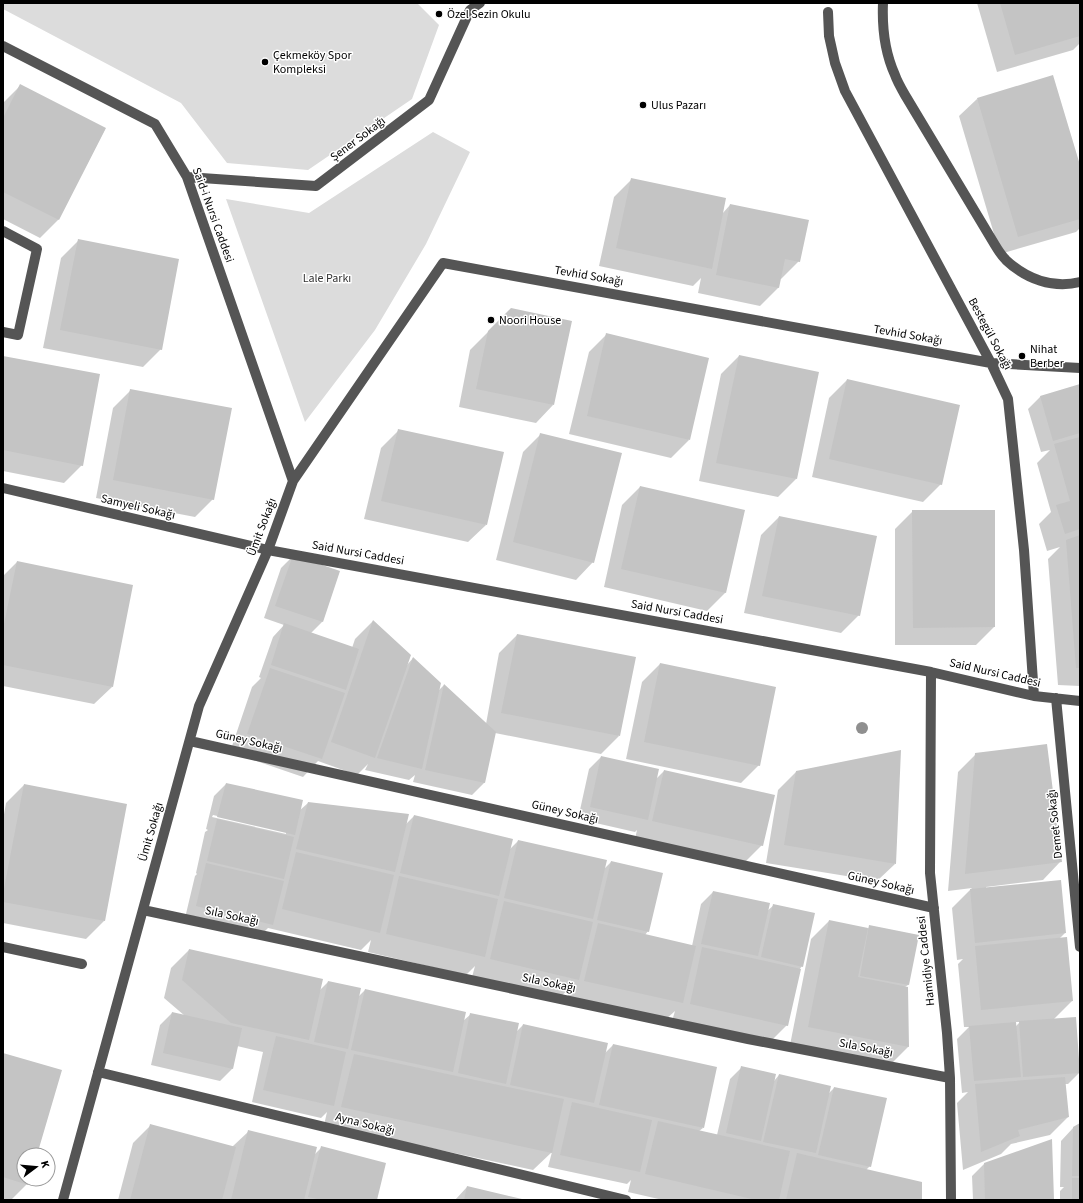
<svg xmlns="http://www.w3.org/2000/svg" width="1083" height="1203" font-family="'Source Sans 3',sans-serif">
  <rect width="100%" height="100%" fill="#fff"/>
  <path fill="#dcdcdc" d="M3,3h414l22,22 -27,74 -104,71 -81,-7 -46,-60 -178,-94z
    M433,132l37,20 -44,92 -51,86 -70,92 -79,-223 83,14z"/>
  <path fill="#0003" fill-rule="evenodd" d="M977,3h103v40l-7,7 -76,22z
    M20,86l85,43 -47,91 -18,18 -37,-19v-116z
    M977,99l103,69v60l-4,4 -76,22 -41,-138z
    M632,179l90,35 8,-9 69,56 -18,18h-1l-2,9 -18,18 -62,-13 3,-15 -8,8 -94,-20 15,-69z
    M79,240l82,109 -18,18 -100,-19 18,-90z
    M493,327l60,78 -17,18 -77,-16 11,-57z
    M607,334l82,106 -18,18 -102,-24 20,-82z
    M739,356l57,123 -18,18 -79,-16 22,-107z
    M3,357l79,108 -18,18 -61,-12z
    M847,380l94,104 -18,18 -111,-25 17,-79z
    M1080,385v301l-22,-1 -10,-126 12,-12 -13,4 -8,-27 12,-12 -14,-49 13,-13 -9,2 -13,-43 12,-12z
    M131,390l82,109 -18,18 -99,-19 17,-90z
    M399,430l87,95 -18,17 -104,-23 17,-71z
    M541,434l52,128 -17,18 -80,-20 27,-108z
    M640,487l103,24 -18,82 -18,18 -103,-24 18,-82z
    M913,511h81v116l-18,18h-81v-116z
    M779,517l80,98 -18,18 -97,-20 17,-78z
    M293,556l46,16 -17,50 -11,11 41,15 3,-9 18,-18 34,44 6,-7 26,32 5,-5 42,39 13,-71 18,-18 102,101 -18,18 -106,-21 -11,50 -12,12 -59,-13 2,-7 -6,5 -44,-10 3,-6 -11,11 -39,-14 -15,16 -73,-25 22,-65 9,-9 -2,-1 14,-40 11,-12 -20,-7 17,-50z
    M17,562l95,125 -18,17 -91,-18v-110z
    M660,664l99,101 -18,18 -115,-24 16,-77z
    M976,754l84,108 -17,18 -57,7v1l79,45 -5,5 12,63 -19,19 27,52 -12,12h-3l3,33 -18,18 -39,9 -10,10 -38,16 -6,-67 11,-11 -6,1 -5,-54 12,-12h-5l-6,-63 5,-5 -6,1 -5,-52 20,-20 -24,3 10,-119zM1015,1022h5l-5,5z
    M601,757l55,22 8,-8 98,74 -18,18 -109,-24 2,-9 -2,2 -57,-13 11,-50z
    M796,772l99,92 -18,17 -111,-18 12,-73z
    M226,784l73,27 9,-8 97,22 9,-9 95,34 9,-9 86,28 7,-7 37,69 -3,4 47,11 9,-42 12,-12 54,19 7,-6 28,61 -3,4 -12,55 -18,18 -97,-22 3,-10 -11,10 -97,-22 3,-11 -10,9 -88,-20 3,-11 -9,9 -98,-23 3,-12 -10,10 -93,-22 -8,8 -75,-18 10,-42 2,-2 -1,-1 9,-41 3,-2 -2,-1 8,-33zM213,815l73,17v2l-74,-17z
    M24,785l80,136 -18,18 -83,-16v-103l3,-17z
    M829,921l38,8 3,-2 48,9 -10,49 -3,2 2,1 1,59 -18,18 -100,-20 21,-106z
    M189,950l131,40 8,-8 30,15 7,-7 98,31 8,-7 45,18 7,-7 81,29 9,-9 90,83 -4,3 18,4 13,-56 12,-12 32,14 5,-6 49,19 6,-6 36,78 -4,4 55,30h-258l-35,-8 3,-12 -4,4 -79,-17 4,-15 -19,18 -209,-45 3,-13 -6,6 -69,-16 11,-50 -26,-6 -5,23 -12,12 -69,-16 9,-40 12,-12 13,3 -21,-18 7,-30z
    M3,1054l33,101h-12v24h5l-2,5 -16,16h-8z
    M1080,1124v76h-20v-9l4,-4h-4l1,-46 12,-13z
    M151,1125l81,22 17,-16 65,24 8,-8 54,53h-258l15,-57z
    M984,1164l69,36h-80l-1,-24z
    M467,1187l53,13h-65z"/>
  <path fill="#c4c4c4" d="M1000,3h80v33l-65,19z
    M1053,75l27,90v54l-62,18 -41,-139z
    M20,84l86,44 -47,92 -56,-28v-74z
    M631,178l95,20 -14,71 -96,-21z
    M730,204l79,16 -9,42 -15,-3 -6,29 -63,-13z
    M78,239l101,20 -17,91 -102,-20z
    M511,308l61,13 -18,84 -78,-16 12,-58z
    M606,333l103,25 -19,82 -103,-24z
    M739,355l80,17 -22,107 -81,-16z
    M3,356l97,18 -17,92 -80,-16z
    M847,379l113,26 -18,80 -113,-26z
    M1080,384v49l-27,8 -13,-45z
    M130,389l102,19 -18,92 -101,-20z
    M398,429l106,23 -17,73 -106,-24z
    M540,433l82,20 -28,110 -81,-21z
    M1080,437v92l-15,5 -9,-29 14,-4 -16,-57z
    M640,486l105,24 -19,83 -105,-24z
    M912,510h83v117l-82,1z
    M779,516l98,20 -17,80 -98,-20z
    M1080,535v133h-4l-10,-128z
    M293,555l47,16 -17,51 -48,-16z
    M17,561l116,24 -20,102 -110,-22v-36z
    M373,620l38,35 -36,103 -44,-16z
    M284,623l75,26 -13,41 -75,-25z
    M517,634l119,23 -16,79 -119,-23z
    M413,657l28,26 -19,86 -45,-11z
    M660,663l116,24 -16,79 -116,-24z
    M270,668l75,25 -23,66 -75,-25z
    M444,684l52,48 -11,51 -60,-13z
    M1047,744l15,118 -97,12 10,-121z
    M901,750l-5,114 -112,-19 12,-74z
    M601,756l58,13 -11,51 -58,-13z
    M664,770l111,25 -12,51 -111,-25z
    M226,783l77,17 -8,35 -78,-18z
    M24,784l103,20 -22,117 -102,-19v-8z
    M308,802l101,12 -14,58 -99,-23z
    M414,815l99,24 -14,57 -99,-23z
    M217,819l77,18 -10,42 -77,-18z
    M518,840l89,20 -14,59 -89,-21z
    M296,852l98,23 -14,58 -98,-24z
    M611,861l52,12 -14,59 -52,-12z
    M206,863l78,18 -11,44 -77,-19z
    M399,876l99,23 -13,58 -99,-23z
    M1061,880l5,53 -91,10 -5,-54z
    M713,891l57,12 -12,53 -57,-12z
    M504,901l89,21 -14,58 -89,-21z
    M773,904l42,9 -12,54 -42,-10z
    M829,920l39,8 -10,49 50,10 1,60 -101,-20z
    M598,923l98,23 -13,57 -99,-22z
    M869,925l50,10 -10,50 -49,-9z
    M1067,937l6,64 -92,9 -6,-64z
    M702,947l99,22 -13,57 -98,-22z
    M189,949l134,30 -14,61 -78,-17 -49,-43z
    M328,981l33,7 -13,61 -34,-7z
    M365,989l101,23 -13,60 -102,-22z
    M172,1012l70,16 -9,41 -70,-16z
    M470,1013l49,10 -13,61 -48,-11z
    M1076,1017l4,56 -57,4 -4,-56z
    M1016,1022l5,55 -47,4 -5,-55z
    M523,1024l85,19 -14,60 -84,-18z
    M276,1036l70,16 -12,54 -71,-16z
    M613,1044l104,23 -13,61 -105,-23z
    M3,1053l59,17 -25,85h-13v24h6l-2,6 -25,-8z
    M354,1054l210,45 -12,54 -211,-46z
    M741,1066l35,8 -15,67 -35,-8z
    M779,1074l52,12 -15,67 -53,-11z
    M1065,1077l4,40 -51,13 2,6 -39,16 -6,-68z
    M834,1087l53,11 -16,69 -53,-12z
    M572,1102l80,18 -12,52 -80,-17z
    M658,1121l132,30 -11,49h-23l-111,-26z
    M1080,1123v53h-8l1,-49z
    M150,1124l86,23 -14,53h-92z
    M248,1130l69,17 -13,53h-73z
    M1052,1139l2,61h-69l-1,-37z
    M321,1146l65,17 -9,37h-55l-14,-3z
    M797,1153l125,29v18h-136z
    M1072,1178h8v22h-8z
    M467,1186l55,13 -1,1h-57z"/>
  <g fill="none" stroke-linecap="round" stroke-linejoin="round">
    <path stroke="#555" stroke-width="10" d="M883,3c-1,24 2,50 12,72 2,6 6,13 10,20l90,150c3,5 7,11 11,15 20,19 47,29 74,22
      M828,12l1,24 6,27 10,28 146,272 17,36 16,151 10,146
      M3,46l152,78 32,53 106,304
      M187,177l129,9 113,-86 41,-90 10,-7
      M3,231l34,18 -19,86 -15,-3
      M3,488l265,62 663,122 103,24 46,5
      M931,672l-1,201 17,160 3,45 1,122
      M1056,698l24,249
      M190,741l744,167
      M143,910l605,129 202,39
      M3,947l79,17
      M98,1072l528,128
      M63,1200l136,-494 69,-156 25,-69 150,-218 548,100 89,5"/>
  </g>
  <circle fill="#8f8f8f" cx="862" cy="728" r="6"/>
  <g fill="#000" stroke="#fff" stroke-width="1.5">
    <circle cx="439" cy="14" r="4"/>
    <circle cx="265" cy="62" r="4"/>
    <circle cx="643" cy="105" r="4"/>
    <circle cx="491" cy="320" r="4"/>
    <circle cx="1022" cy="356" r="4"/>
  </g>
  <g text-anchor="middle" dominant-baseline="central" stroke-width="3" stroke-linejoin="round" paint-order="stroke">
    <g font-size="12" fill="#000" stroke="#fff" text-anchor="start">
      <text x="447" y="14">Özel Sezin Okulu</text>
      <text x="273" y="55">Çekmeköy Spor<tspan x="273" dy="14">Kompleksi</tspan></text>
      <text x="651" y="105">Ulus Pazarı</text>
      <text x="499" y="320">Noori House</text>
      <text x="1030" y="349">Nihat<tspan x="1030" dy="14">Berber</tspan></text>
    </g>
    <g font-size="12" fill="#000" stroke="#fff">
      <text transform="translate(358 139) rotate(-37)">Şener Sokağı</text>
      <text transform="translate(213 215) rotate(70)">Said-i Nursi Caddesi</text>
      <text transform="translate(589 276) rotate(10)">Tevhid Sokağı</text>
      <text transform="translate(990 334) rotate(62)">Bestegül Sokağı</text>
      <text transform="translate(908 335) rotate(10)">Tevhid Sokağı</text>
      <text transform="translate(138 507) rotate(13)">Samyeli Sokağı</text>
      <text transform="translate(262 527) rotate(-69)">Ümit Sokağı</text>
      <text transform="translate(358 553) rotate(10)">Said Nursi Caddesi</text>
      <text transform="translate(677 612) rotate(10)">Said Nursi Caddesi</text>
      <text transform="translate(995 673) rotate(13)">Said Nursi Caddesi</text>
      <text transform="translate(249 741) rotate(13)">Güney Sokağı</text>
      <text transform="translate(565 812) rotate(13)">Güney Sokağı</text>
      <text transform="translate(1055 824) rotate(-96)">Demet Sokağı</text>
      <text transform="translate(151 832) rotate(-74)">Ümit Sokağı</text>
      <text transform="translate(881 883) rotate(13)">Güney Sokağı</text>
      <text transform="translate(232 916) rotate(12)">Sıla Sokağı</text>
      <text transform="translate(926 961) rotate(-96)">Hamidiye Caddesi</text>
      <text transform="translate(549 983) rotate(12)">Sıla Sokağı</text>
      <text transform="translate(866 1048) rotate(11)">Sıla Sokağı</text>
      <text transform="translate(365 1124) rotate(14)">Ayna Sokağı</text>
    </g>
    <g font-size="12" fill="#333" stroke="#fff">
      <text x="327" y="278">Lale Parkı</text>
    </g>
  </g>
  <rect width="1083" height="1203" fill="none" stroke="#000000" stroke-width="8"/>
  <g transform="translate(36 1167) rotate(74)"><circle r="19" fill="#ffffff" stroke="#999999"/>
  <path d="M0-3L7 15L0 10L-7 15Z" fill="#000000"/>
  <text y="-6" font-size="11" font-weight="bold" text-anchor="middle" fill="#000000">K</text>
  </g>
</svg>
